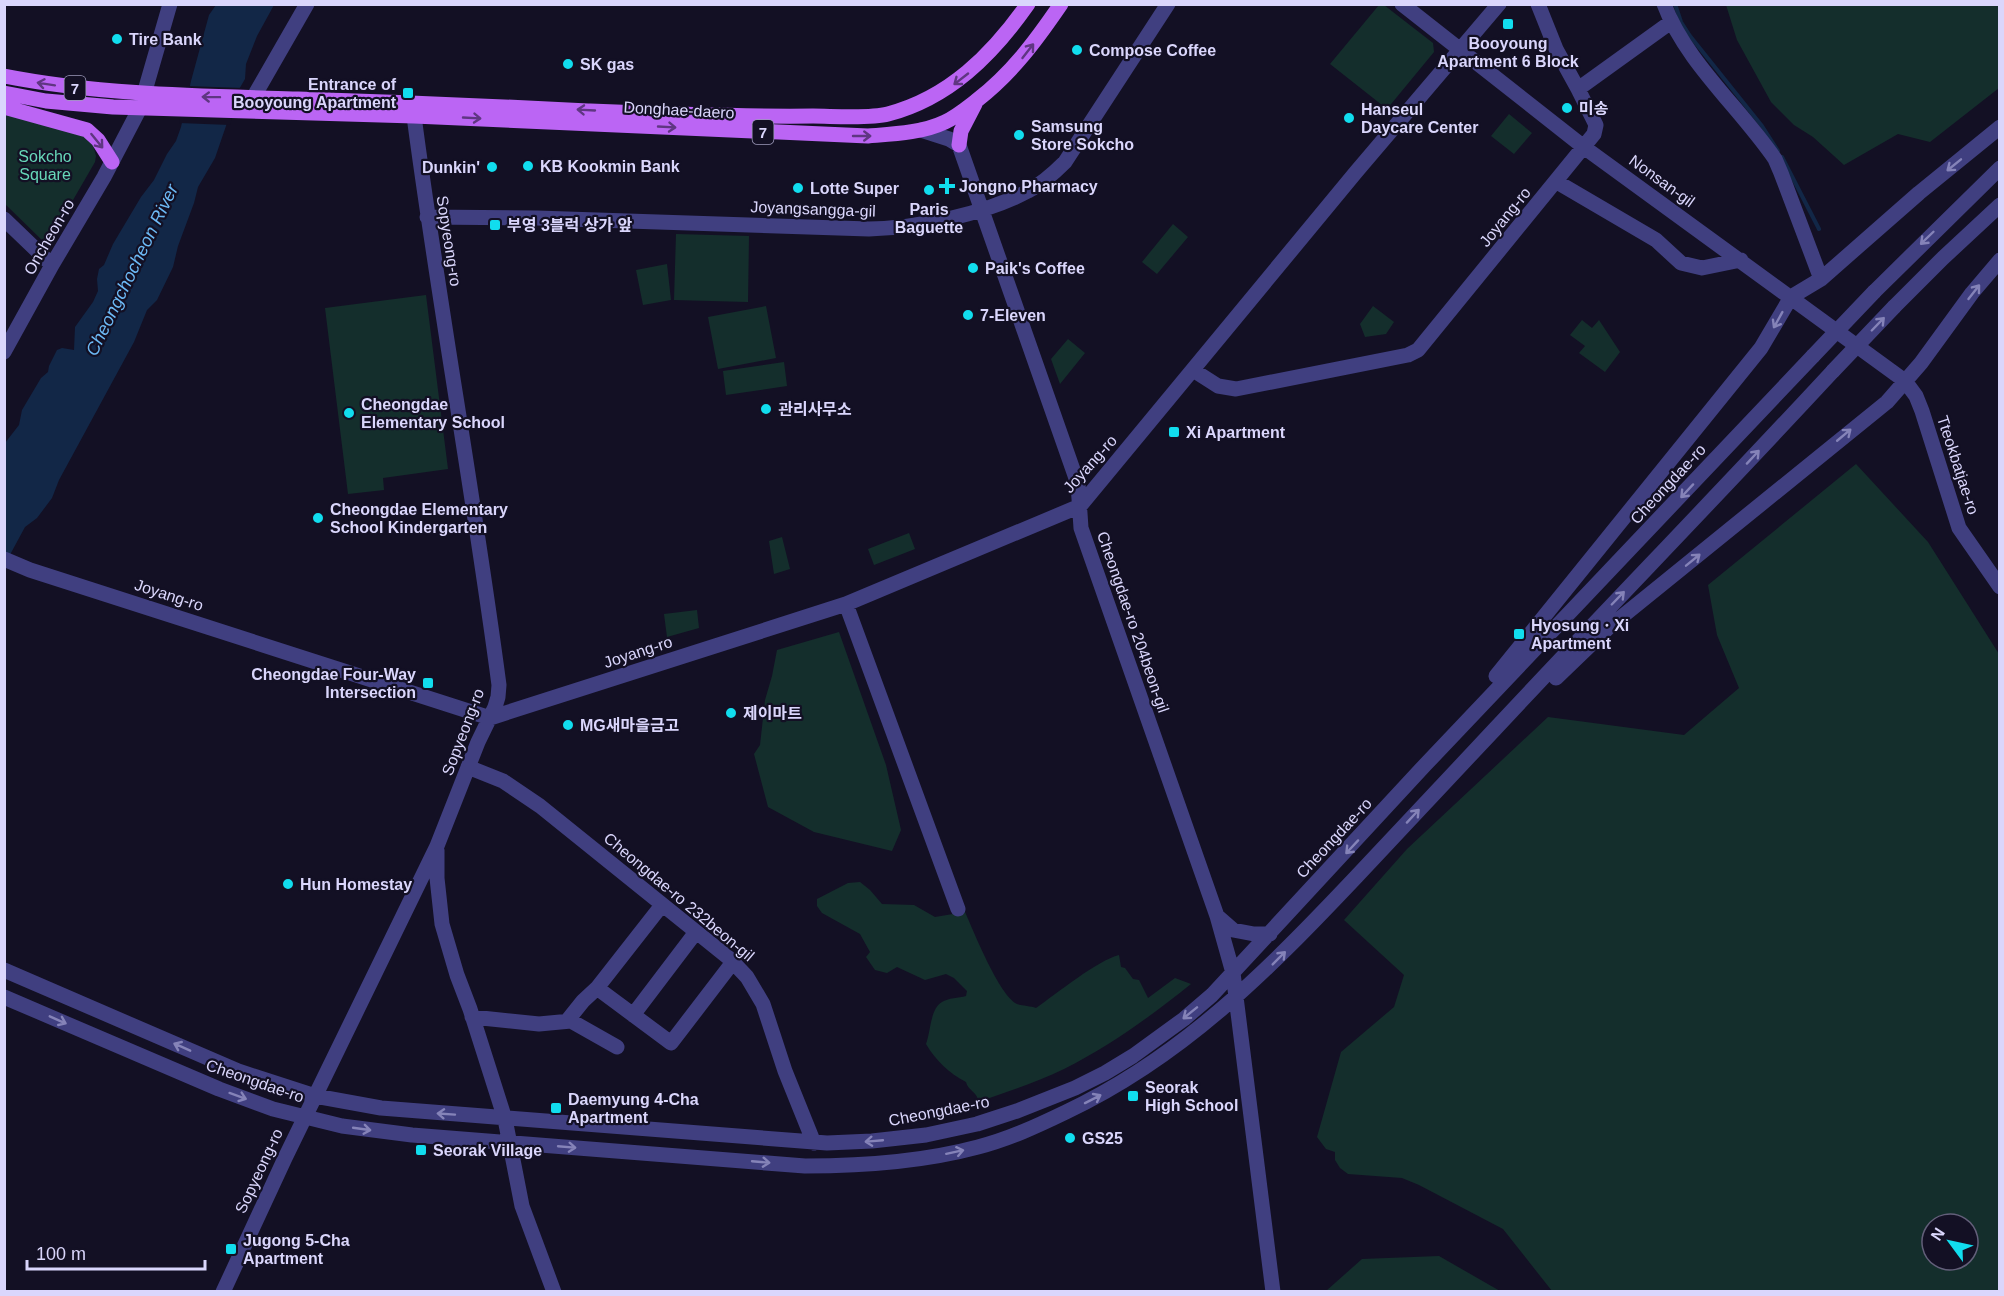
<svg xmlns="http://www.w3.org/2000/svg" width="2004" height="1296" font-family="Helvetica,'Noto Sans KR',sans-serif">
  <rect width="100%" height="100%" fill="#131024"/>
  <path fill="#142e2c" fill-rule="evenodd" d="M1379,5h5l49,38 1,9 -47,57 -57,-45z
    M1726,5h273v83l-69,54 -32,-8 -54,31 -31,-28 -19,-12 -23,-23 -34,-62z
    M4,112l78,21 11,12 3,11 -1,6 -48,83 -42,-41z
    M1509,114l23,19 -18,21 -23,-18z
    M1173,224l15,13 -31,37 -15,-12z
    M676,234l73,2 -1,66 -74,-2z
    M667,264l4,36 -28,5 -7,-35z
    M426,295l22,174 -65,9 1,12 -36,4 -23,-186z
    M766,306l10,52 -58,11 -10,-52z
    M1373,306l21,16 -8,12 -21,3 -5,-13z
    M1582,320l10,8 7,-8 21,32 -15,20 -26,-19 6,-7 -15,-11z
    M1068,339l17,14 -25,31 -9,-25z
    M784,362l3,24 -61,9 -3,-24z
    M1856,464l72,78 71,112v637h-447l-49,-62 -84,-44 -17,-7 -54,-4 -8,-6 -5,-8v-8l-9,-3 -9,-12 24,-85 53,-45 10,-32 -60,-55 63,-71 141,-132 136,18 55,-47 -22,-53 -9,-50zM1932,1224h36v36h-36z
    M909,533l6,16 -41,16 -6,-16z
    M782,537l8,32 -16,5 -5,-33z
    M697,610l2,18 -32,9 -3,-23z
    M839,632l47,133 15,65 -9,21 -78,-19 -46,-25 -14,-53 6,-9 5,-45 7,-24 5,-26z
    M860,882l10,8 12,14 32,1 21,12 30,-5c9,20 34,83 52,92 6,2 14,2 19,4 20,-14 62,-48 83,-53l2,12 4,1 8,11 6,1 9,18 27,-20 16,6c-40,32 -81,62 -127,85 -27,13 -55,22 -83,32l-3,-2c-3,-8 -10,-9 -12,-17 -17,-9 -30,-21 -40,-38 5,-13 4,-35 16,-42 6,-4 17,-4 24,-6l1,-5 -13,-13 -8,-4 -21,6 -28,-13 -10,6 -12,-3 -9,-13 4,-5 -10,-18 -38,-21 -5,-7v-7l31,-16z
    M1439,1256l61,35h-174l36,-32z"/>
  <path fill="#122747" d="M216,5h58l-17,31 -11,28 -1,15 -7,12 -23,67 -17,29 -4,16 -16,43 -5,21 -16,33 -10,10 -13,32 -75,138 -7,18 -15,20 -12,9 -20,37v-121l14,-18 3,-15 19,-32 7,-6 1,-6 8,-16 5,-2 12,2 1,-23 18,-25 5,-11 -1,-12 2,-10 5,-4 9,-21 28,-47 13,-17 13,-26 9,-13 5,-14 10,-46 18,-66z"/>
  <path fill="#131024" d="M187,86l56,2 -7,17 -6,20 -51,-2z"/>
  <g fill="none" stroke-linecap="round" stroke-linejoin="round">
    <path stroke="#122747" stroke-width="4" d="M1675,4l6,18 9,14 72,90 16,25
      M1782,157l37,72"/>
    <path stroke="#403f80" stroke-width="15" d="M1402,4l183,144 320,233 11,15 6,15 37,117 41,59
      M1538,4l18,45 22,40
      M1664,4c21,57 77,105 111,155l6,14 40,106
      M253,98l54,-94
      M921,130l28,9 10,6 119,339 3,44 136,388 16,57 40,319
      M1557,182l99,58 25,23 21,5 39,-8
      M427,217l110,1 332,11c49,-1 116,-15 159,-38 14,-7 26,-18 37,-29l103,-158
      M4,219l48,46
      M1874,292l126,-124
      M1894,307l49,-49 57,-53
      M4,352l48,-87 52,-88 36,-69 30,-104
      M1193,370l25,16 18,3 172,-34 10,-5 176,-216 2,-9 -18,-36 93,-67
      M4,559l26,11 460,148 356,-114 234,-98 276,-334 143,-168
      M846,604l112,305
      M1496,676l265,-328 30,-51 30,-18 98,-86 81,-66
      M1556,678l52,-50 279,-226 34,-39 51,-70 28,-33
      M468,767l35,14 37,25 190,153 17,18 16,27 22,67 29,72
      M437,850v28l5,46 15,51 13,34 35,110 17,87 32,86
      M1217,916l16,14 21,4h16
      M4,970l234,101 77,25 66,12 446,35 45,-2 54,-6 51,-11 40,-13 58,-23 30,-15 28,-17 51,-37 28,-24 213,-230 388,-409
      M597,988l74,55 62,-81
      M4,997l215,92 54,20 69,17 70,9 393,31c58,0 117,-4 173,-19 31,-8 59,-21 88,-35 118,-56 202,-142 291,-236 46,-49 92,-98 138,-147 112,-120 226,-237 338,-358
      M633,1015l63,-83
      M472,1017l67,7 32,-3 46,26
      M567,1021l16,-20 14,-13 65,-83
      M223,1292l62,-134 152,-312 41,-104 17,-35 3,-10 1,-12c-25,-190 -60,-379 -85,-569"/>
    <path stroke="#bb65f4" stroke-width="15" d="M4,76c97,19 196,20 294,23 97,3 193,7 290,12 75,3 149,6 225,5 19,0 57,3 75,-2 61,-16 104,-59 140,-110
      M4,93l42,8 67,6 301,9 454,20c25,-2 54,-3 77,-14 11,-5 22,-14 31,-21 36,-28 59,-59 85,-97
      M4,107l83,23 11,10 14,22
      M959,145l2,-14 14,-27"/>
    <path stroke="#403f80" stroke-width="15" d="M1813,356l61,-64
      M1833,371l61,-64"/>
  </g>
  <defs><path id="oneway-shaft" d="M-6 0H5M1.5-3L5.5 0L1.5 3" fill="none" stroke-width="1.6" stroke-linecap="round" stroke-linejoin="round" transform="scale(1.5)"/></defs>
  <g stroke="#5f3682">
    <use href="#oneway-shaft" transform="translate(1028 51) rotate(-52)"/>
    <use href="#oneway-shaft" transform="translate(961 79) rotate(142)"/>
    <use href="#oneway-shaft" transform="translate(46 84) rotate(-171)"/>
    <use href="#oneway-shaft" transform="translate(211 97) rotate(-179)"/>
    <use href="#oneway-shaft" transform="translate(586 110) rotate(-177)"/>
    <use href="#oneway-shaft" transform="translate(472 118) rotate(3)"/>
    <use href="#oneway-shaft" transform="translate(667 127) rotate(3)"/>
    <use href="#oneway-shaft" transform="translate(862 136)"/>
    <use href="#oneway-shaft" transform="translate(97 141) rotate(51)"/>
  </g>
  <g stroke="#8583b8">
    <use href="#oneway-shaft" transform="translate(1954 165) rotate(141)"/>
    <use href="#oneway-shaft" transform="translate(1927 238) rotate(136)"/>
    <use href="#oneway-shaft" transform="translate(1974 292) rotate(-52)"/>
    <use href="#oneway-shaft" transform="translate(1778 320) rotate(119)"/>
    <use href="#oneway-shaft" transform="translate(1878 324) rotate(-46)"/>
    <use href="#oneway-shaft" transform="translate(1844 435) rotate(-40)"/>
    <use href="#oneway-shaft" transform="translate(1753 457) rotate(-47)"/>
    <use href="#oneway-shaft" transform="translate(1687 491) rotate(133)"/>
    <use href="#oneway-shaft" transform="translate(1693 560) rotate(-39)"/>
    <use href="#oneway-shaft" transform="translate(1618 598) rotate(-46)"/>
    <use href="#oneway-shaft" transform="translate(1413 816) rotate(-47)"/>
    <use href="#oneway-shaft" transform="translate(1352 847) rotate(133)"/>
    <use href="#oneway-shaft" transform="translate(1279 958) rotate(-45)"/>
    <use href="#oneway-shaft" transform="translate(1190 1013) rotate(141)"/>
    <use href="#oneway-shaft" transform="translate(58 1020) rotate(24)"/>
    <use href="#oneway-shaft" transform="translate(182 1047) rotate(-156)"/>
    <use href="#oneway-shaft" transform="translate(238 1096) rotate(20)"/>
    <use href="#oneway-shaft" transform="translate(1093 1099) rotate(-27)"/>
    <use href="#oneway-shaft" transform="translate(446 1114) rotate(-176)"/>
    <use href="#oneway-shaft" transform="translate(362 1129) rotate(8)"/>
    <use href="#oneway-shaft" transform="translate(874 1141) rotate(175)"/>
    <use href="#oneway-shaft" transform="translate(567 1147) rotate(5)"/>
    <use href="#oneway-shaft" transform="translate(955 1152) rotate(-12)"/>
    <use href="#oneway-shaft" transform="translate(761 1162) rotate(5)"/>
  </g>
  <g fill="#1de" stroke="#131024" stroke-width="2">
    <rect x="1502" y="18" width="12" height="12" rx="3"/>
    <circle cx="117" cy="39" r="6"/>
    <circle cx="1077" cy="50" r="6"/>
    <circle cx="568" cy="64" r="6"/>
    <rect x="402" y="87" width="12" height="12" rx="3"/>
    <circle cx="1567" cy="108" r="6"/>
    <circle cx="1349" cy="118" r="6"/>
    <circle cx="1019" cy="135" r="6"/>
    <circle cx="528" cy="166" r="6"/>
    <circle cx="492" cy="167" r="6"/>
    <path d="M944 177h6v6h6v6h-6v6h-6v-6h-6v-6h6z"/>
    <circle cx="798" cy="188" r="6"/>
    <circle cx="929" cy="190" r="6"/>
    <rect x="489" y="219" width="12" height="12" rx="3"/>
    <circle cx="973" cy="268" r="6"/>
    <circle cx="968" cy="315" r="6"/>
    <circle cx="766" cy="409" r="6"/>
    <circle cx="349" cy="413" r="6"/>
    <rect x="1168" y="426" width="12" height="12" rx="3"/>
    <circle cx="318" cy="518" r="6"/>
    <rect x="1513" y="628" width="12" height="12" rx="3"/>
    <rect x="422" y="677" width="12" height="12" rx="3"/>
    <circle cx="731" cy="713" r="6"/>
    <circle cx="568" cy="725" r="6"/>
    <circle cx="288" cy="884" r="6"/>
    <rect x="1127" y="1090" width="12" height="12" rx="3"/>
    <rect x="550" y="1102" width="12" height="12" rx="3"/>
    <circle cx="1070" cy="1138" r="6"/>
    <rect x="415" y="1144" width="12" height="12" rx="3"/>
    <rect x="225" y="1243" width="12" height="12" rx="3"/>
  </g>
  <g text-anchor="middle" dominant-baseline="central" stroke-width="4.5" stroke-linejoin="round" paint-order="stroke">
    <g fill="#131024" stroke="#9e9bbb" stroke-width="1.5">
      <rect x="64.5" y="76" width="21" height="24" rx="4.5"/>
      <rect x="752.5" y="120" width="21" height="24" rx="4.5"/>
    </g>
    <g font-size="15" font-weight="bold" fill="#dad6fc">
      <text x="75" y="88">7</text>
      <text x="763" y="132">7</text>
    </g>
    <g font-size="16" font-weight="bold" fill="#dad6fc" stroke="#131024" text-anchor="start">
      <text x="129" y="39">Tire Bank</text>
      <text x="1508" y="43" text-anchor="middle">Booyoung<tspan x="1508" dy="18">Apartment 6 Block</tspan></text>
      <text x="1089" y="50">Compose Coffee</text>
      <text x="580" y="64">SK gas</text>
      <text x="396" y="84" text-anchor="end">Entrance of<tspan x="396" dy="18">Booyoung Apartment</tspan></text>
      <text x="1579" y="108">미송</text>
      <text x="1361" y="109">Hanseul<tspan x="1361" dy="18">Daycare Center</tspan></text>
      <text x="1031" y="126">Samsung<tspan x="1031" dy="18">Store Sokcho</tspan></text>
      <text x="540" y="166">KB Kookmin Bank</text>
      <text x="480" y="167" text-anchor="end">Dunkin'</text>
      <text x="959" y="186">Jongno Pharmacy</text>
      <text x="810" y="188">Lotte Super</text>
      <text x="929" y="209" text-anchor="middle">Paris<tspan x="929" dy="18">Baguette</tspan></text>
      <text x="507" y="225">부영 3블럭 상가 앞</text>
      <text x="985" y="268">Paik's Coffee</text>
      <text x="980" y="315">7-Eleven</text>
      <text x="361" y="404">Cheongdae<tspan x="361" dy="18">Elementary School</tspan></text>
      <text x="778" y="409">관리사무소</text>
      <text x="1186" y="432">Xi Apartment</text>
      <text x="330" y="509">Cheongdae Elementary<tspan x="330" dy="18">School Kindergarten</tspan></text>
      <text x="1531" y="625">HyosungㆍXi<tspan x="1531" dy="18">Apartment</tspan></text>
      <text x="416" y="674" text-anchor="end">Cheongdae Four-Way<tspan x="416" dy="18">Intersection</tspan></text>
      <text x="743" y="713">제이마트</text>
      <text x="580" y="725">MG새마을금고</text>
      <text x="300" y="884">Hun Homestay</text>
      <text x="1145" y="1087">Seorak<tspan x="1145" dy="18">High School</tspan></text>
      <text x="568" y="1099">Daemyung 4-Cha<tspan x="568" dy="18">Apartment</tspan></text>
      <text x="1082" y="1138">GS25</text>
      <text x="433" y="1150">Seorak Village</text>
      <text x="243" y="1240">Jugong 5-Cha<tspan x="243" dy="18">Apartment</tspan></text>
    </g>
    <g font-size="16" fill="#dad6fc" stroke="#131024">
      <text transform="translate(679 110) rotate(3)">Donghae-daero</text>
      <text transform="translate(1662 181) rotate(36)">Nonsan-gil</text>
      <text transform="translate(813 209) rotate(2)">Joyangsangga-gil</text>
      <text transform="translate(1505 217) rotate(-51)">Joyang-ro</text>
      <text transform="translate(49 237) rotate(-60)">Oncheon-ro</text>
      <text transform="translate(449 241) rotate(81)">Sopyeong-ro</text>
      <text transform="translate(1090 464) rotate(-48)">Joyang-ro</text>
      <text transform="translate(1958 465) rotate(72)">Tteokbatjae-ro</text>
      <text transform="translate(1668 484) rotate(-47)">Cheongdae-ro</text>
      <text transform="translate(169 595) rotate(18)">Joyang-ro</text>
      <text transform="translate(1133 622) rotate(71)">Cheongdae-ro 204beon-gil</text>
      <text transform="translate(638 652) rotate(-18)">Joyang-ro</text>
      <text transform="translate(463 732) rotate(-69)">Sopyeong-ro</text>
      <text transform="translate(1334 838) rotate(-47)">Cheongdae-ro</text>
      <text transform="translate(679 897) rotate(40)">Cheongdae-ro 232beon-gil</text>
      <text transform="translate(255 1081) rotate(19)">Cheongdae-ro</text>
      <text transform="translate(939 1111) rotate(-11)">Cheongdae-ro</text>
      <text transform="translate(259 1171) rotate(-65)">Sopyeong-ro</text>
    </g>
    <g font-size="16" fill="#67d7b9" stroke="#131024">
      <text x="45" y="156">Sokcho<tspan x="45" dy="18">Square</tspan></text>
    </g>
    <g font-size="18" font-style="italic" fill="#6cb9f5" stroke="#131024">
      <text transform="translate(132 270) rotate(-64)">Cheongchocheon River</text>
    </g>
  </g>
  <rect width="2004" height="1296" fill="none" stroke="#dad6fc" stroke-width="12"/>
  <g transform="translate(1950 1242) rotate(303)"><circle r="28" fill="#131024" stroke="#635f7a" stroke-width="1.5"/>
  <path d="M0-4.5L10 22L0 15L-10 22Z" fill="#11ddee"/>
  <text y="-9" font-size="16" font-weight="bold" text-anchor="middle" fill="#dad6fc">N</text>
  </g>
  <path d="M27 1260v9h178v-9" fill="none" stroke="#dad6fc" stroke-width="3"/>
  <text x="36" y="1260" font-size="18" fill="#dad6fc" stroke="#131024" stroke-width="4.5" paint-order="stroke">100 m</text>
</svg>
